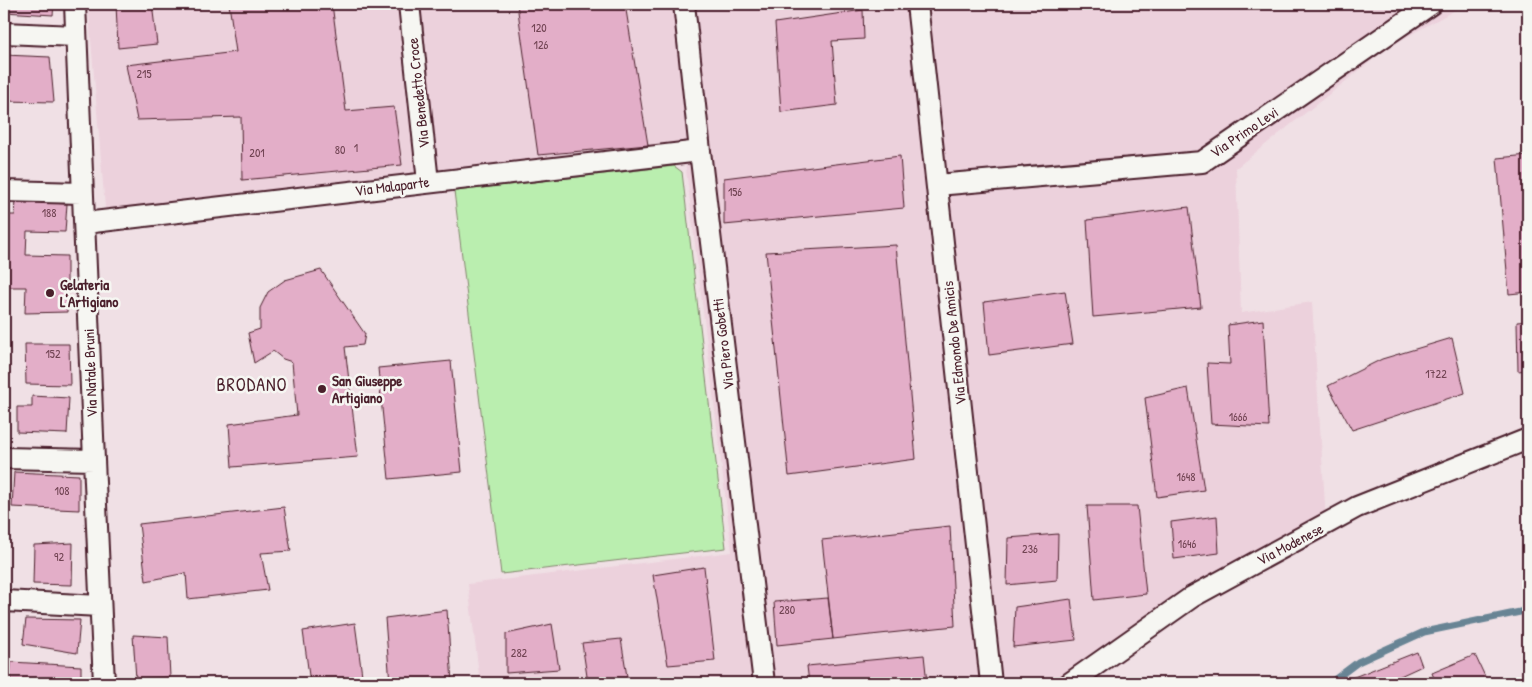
<svg xmlns="http://www.w3.org/2000/svg" width="1532" height="687" font-family="'Patrick Hand',sans-serif">
  <rect width="100%" height="100%" fill="#f0e0e5"/>
  <filter id="ink" filterUnits="userSpaceOnUse"><feTurbulence type="fractalNoise" baseFrequency=".02" numOctaves="2"/><feDisplacementMap in="SourceGraphic" scale="10" xChannelSelector="R" yChannelSelector="G"/><feConvolveMatrix kernelMatrix="1 2 1 2 8 2 1 2 1" color-interpolation-filters="sRGB"/></filter>
  <g filter="url(#ink)">
    <path fill="#ecd1dc" d="M88,4h1378l-76,42 -154,122 5,145 71,-11 14,218 -251,163h-595l-12,-99 264,-32 -47,-391 -578,71z"/>
    <path fill="#baeeaf" stroke="#82866d" d="M674,166l8,6 44,376 -225,26 -47,-383z"/>
    <g fill="none" stroke-linecap="round" stroke-linejoin="round">
      <path stroke="#678494" stroke-width="7" d="M1330,683l28,-21 66,-30 96,-20 8,-3"/>
    </g>
    <path fill="#e3aec8" stroke="#4a1f2b" d="M4,4h50l-1,11 -49,-3z
      M116,4h36l5,40 -39,4z
      M229,4h103l14,107 48,-4 8,58 -160,15 -1,-63 -104,3 -11,-55 110,-13z
      M517,4h108l23,141 -110,10z
      M863,10l1,29 -32,2 5,64 -56,7 -6,-89z
      M4,55l46,2 4,45 -50,-1z
      M1528,155v137l-19,2 -12,-136z
      M900,156l4,52 -180,17v-47z
      M16,201l51,3 -2,28 -38,-1 -1,24 41,1v56l-42,1 1,-26h-22v-72h11z
      M1189,207l12,100 -108,10 -6,-97z
      M896,245l20,214 -127,17 -23,-224z
      M321,270l44,64 -2,11 -18,2 13,110 -126,10 -3,-43 68,-9 -5,-53 -9,-3 -10,-8 -19,12 -6,-30 12,-4v-21l8,-16 17,-12z
      M1065,291l8,53 -84,11 -5,-53z
      M1263,320l6,107 -58,-3 -4,-61 23,1 -2,-39z
      M1528,321v49l-10,1 -1,-49z
      M1452,338l13,55 -113,37 -24,-44 54,-27z
      M25,344h44l1,41 -44,-1z
      M451,361l11,111 -73,7 -11,-111z
      M1188,388l16,102 -47,7 -12,-99z
      M32,396l37,2 -2,36 -50,-2v-25h15z
      M14,472l65,3v35l-67,-3z
      M1087,506h50l9,88 -52,6z
      M284,507l7,44 -30,2 7,37 -80,9 -2,-26 -40,8 -7,-57z
      M1217,516l2,37 -45,6 -3,-37z
      M950,526l5,100 -122,13 -11,-99z
      M1058,534l-1,46 -50,5 1,-47z
      M73,543l-1,42 -39,-1 1,-39z
      M704,567l11,94 -47,4 -15,-90z
      M828,598l5,41 -56,6 -3,-43z
      M1071,599l5,41 -63,7 2,-40z
      M447,610l5,73h-62l-5,-65z
      M26,619l54,1 -3,33 -54,-9z
      M355,623l8,60h-53l-7,-52z
      M552,624l7,45 -53,4v-39z
      M133,635l35,2 2,40 -34,2z
      M621,639l7,44h-40l-6,-40z
      M1417,652l5,14 -37,17h-40l-1,-2z
      M924,655l3,28h-118l-2,-17z
      M1475,655l13,28h-52l-4,-10z
      M11,662l70,4v17h-71z
      M720,681v2h-20z"/>
    <g fill="none" stroke-linecap="round" stroke-linejoin="round">
      <g stroke="#4a1f2b" stroke-width="24">
        <path id="street" d="M75,4l19,456 10,223
          M409,4l19,178
          M684,4l16,147 64,532
          M917,4l74,679
          M4,33l72,3
          M937,185l265,-23 229,-158
          M4,191l78,2
          M85,223l615,-72
          M4,458l90,2
          M4,601l96,5
          M1070,683l122,-86 165,-90 171,-68"/>
      </g>
      <use href="#street" stroke="#f6f6f2" stroke-width="20"/>
    </g>
  </g>
  <g fill="#4a1f2b" stroke="#f6f6f2" stroke-width="2">
    <circle cx="50" cy="293" r="5"/>
    <circle cx="322" cy="389" r="5"/>
  </g>
  <g text-anchor="middle" dominant-baseline="central" stroke-width="5" stroke-linejoin="round" paint-order="stroke">
    <g font-size="12" fill="#704352">
      <text x="539" y="27">120</text>
      <text x="541" y="44">126</text>
      <text x="144" y="73">215</text>
      <text x="356" y="147">1</text>
      <text x="340" y="149">80</text>
      <text x="257" y="152">201</text>
      <text x="735" y="191">156</text>
      <text x="49" y="212">188</text>
      <text x="53" y="353">152</text>
      <text x="1436" y="373">1722</text>
      <text x="1238" y="416">1666</text>
      <text x="1186" y="476">1648</text>
      <text x="62" y="490">108</text>
      <text x="1187" y="543">1646</text>
      <text x="1030" y="548">236</text>
      <text x="59" y="556">92</text>
      <text x="787" y="609">280</text>
      <text x="519" y="652">282</text>
    </g>
    <g font-size="15" fill="#4a1f2b" stroke="#f6f6f2">
      <text transform="translate(418 93) rotate(-96)">Via Benedetto Croce</text>
      <text transform="translate(1244 132) rotate(-34)">Via Primo Levi</text>
      <text transform="translate(392 186) rotate(-7)">Via Malaparte</text>
      <text transform="translate(954 343) rotate(-96)">Via Edmondo De Amicis</text>
      <text transform="translate(723 344) rotate(-97)">Via Piero Gobetti</text>
      <text transform="translate(90 373) rotate(-92)">Via Natale Bruni</text>
      <text transform="translate(1290 544) rotate(-28)">Via Modenese</text>
    </g>
    <g font-size="15" font-weight="bold" fill="#4a1f2b" stroke="#f6f6f2" text-anchor="start">
      <text x="60" y="284">Gelateria<tspan x="60" dy="17">L'Artigiano</tspan></text>
      <text x="332" y="380">San Giuseppe<tspan x="332" dy="17">Artigiano</tspan></text>
    </g>
    <g font-size="18" letter-spacing="1" fill="#4a1f2b" stroke="#f6f6f2">
      <text x="252" y="384">BRODANO</text>
    </g>
  </g>
  <rect width="1532" height="687" fill="none" stroke="#f6f6f2" stroke-width="20"/>
  <rect x="10" y="10" width="1512" height="667" fill="none" stroke="#4a1f2b" stroke-width="2" filter="url(#ink)"/>
</svg>
